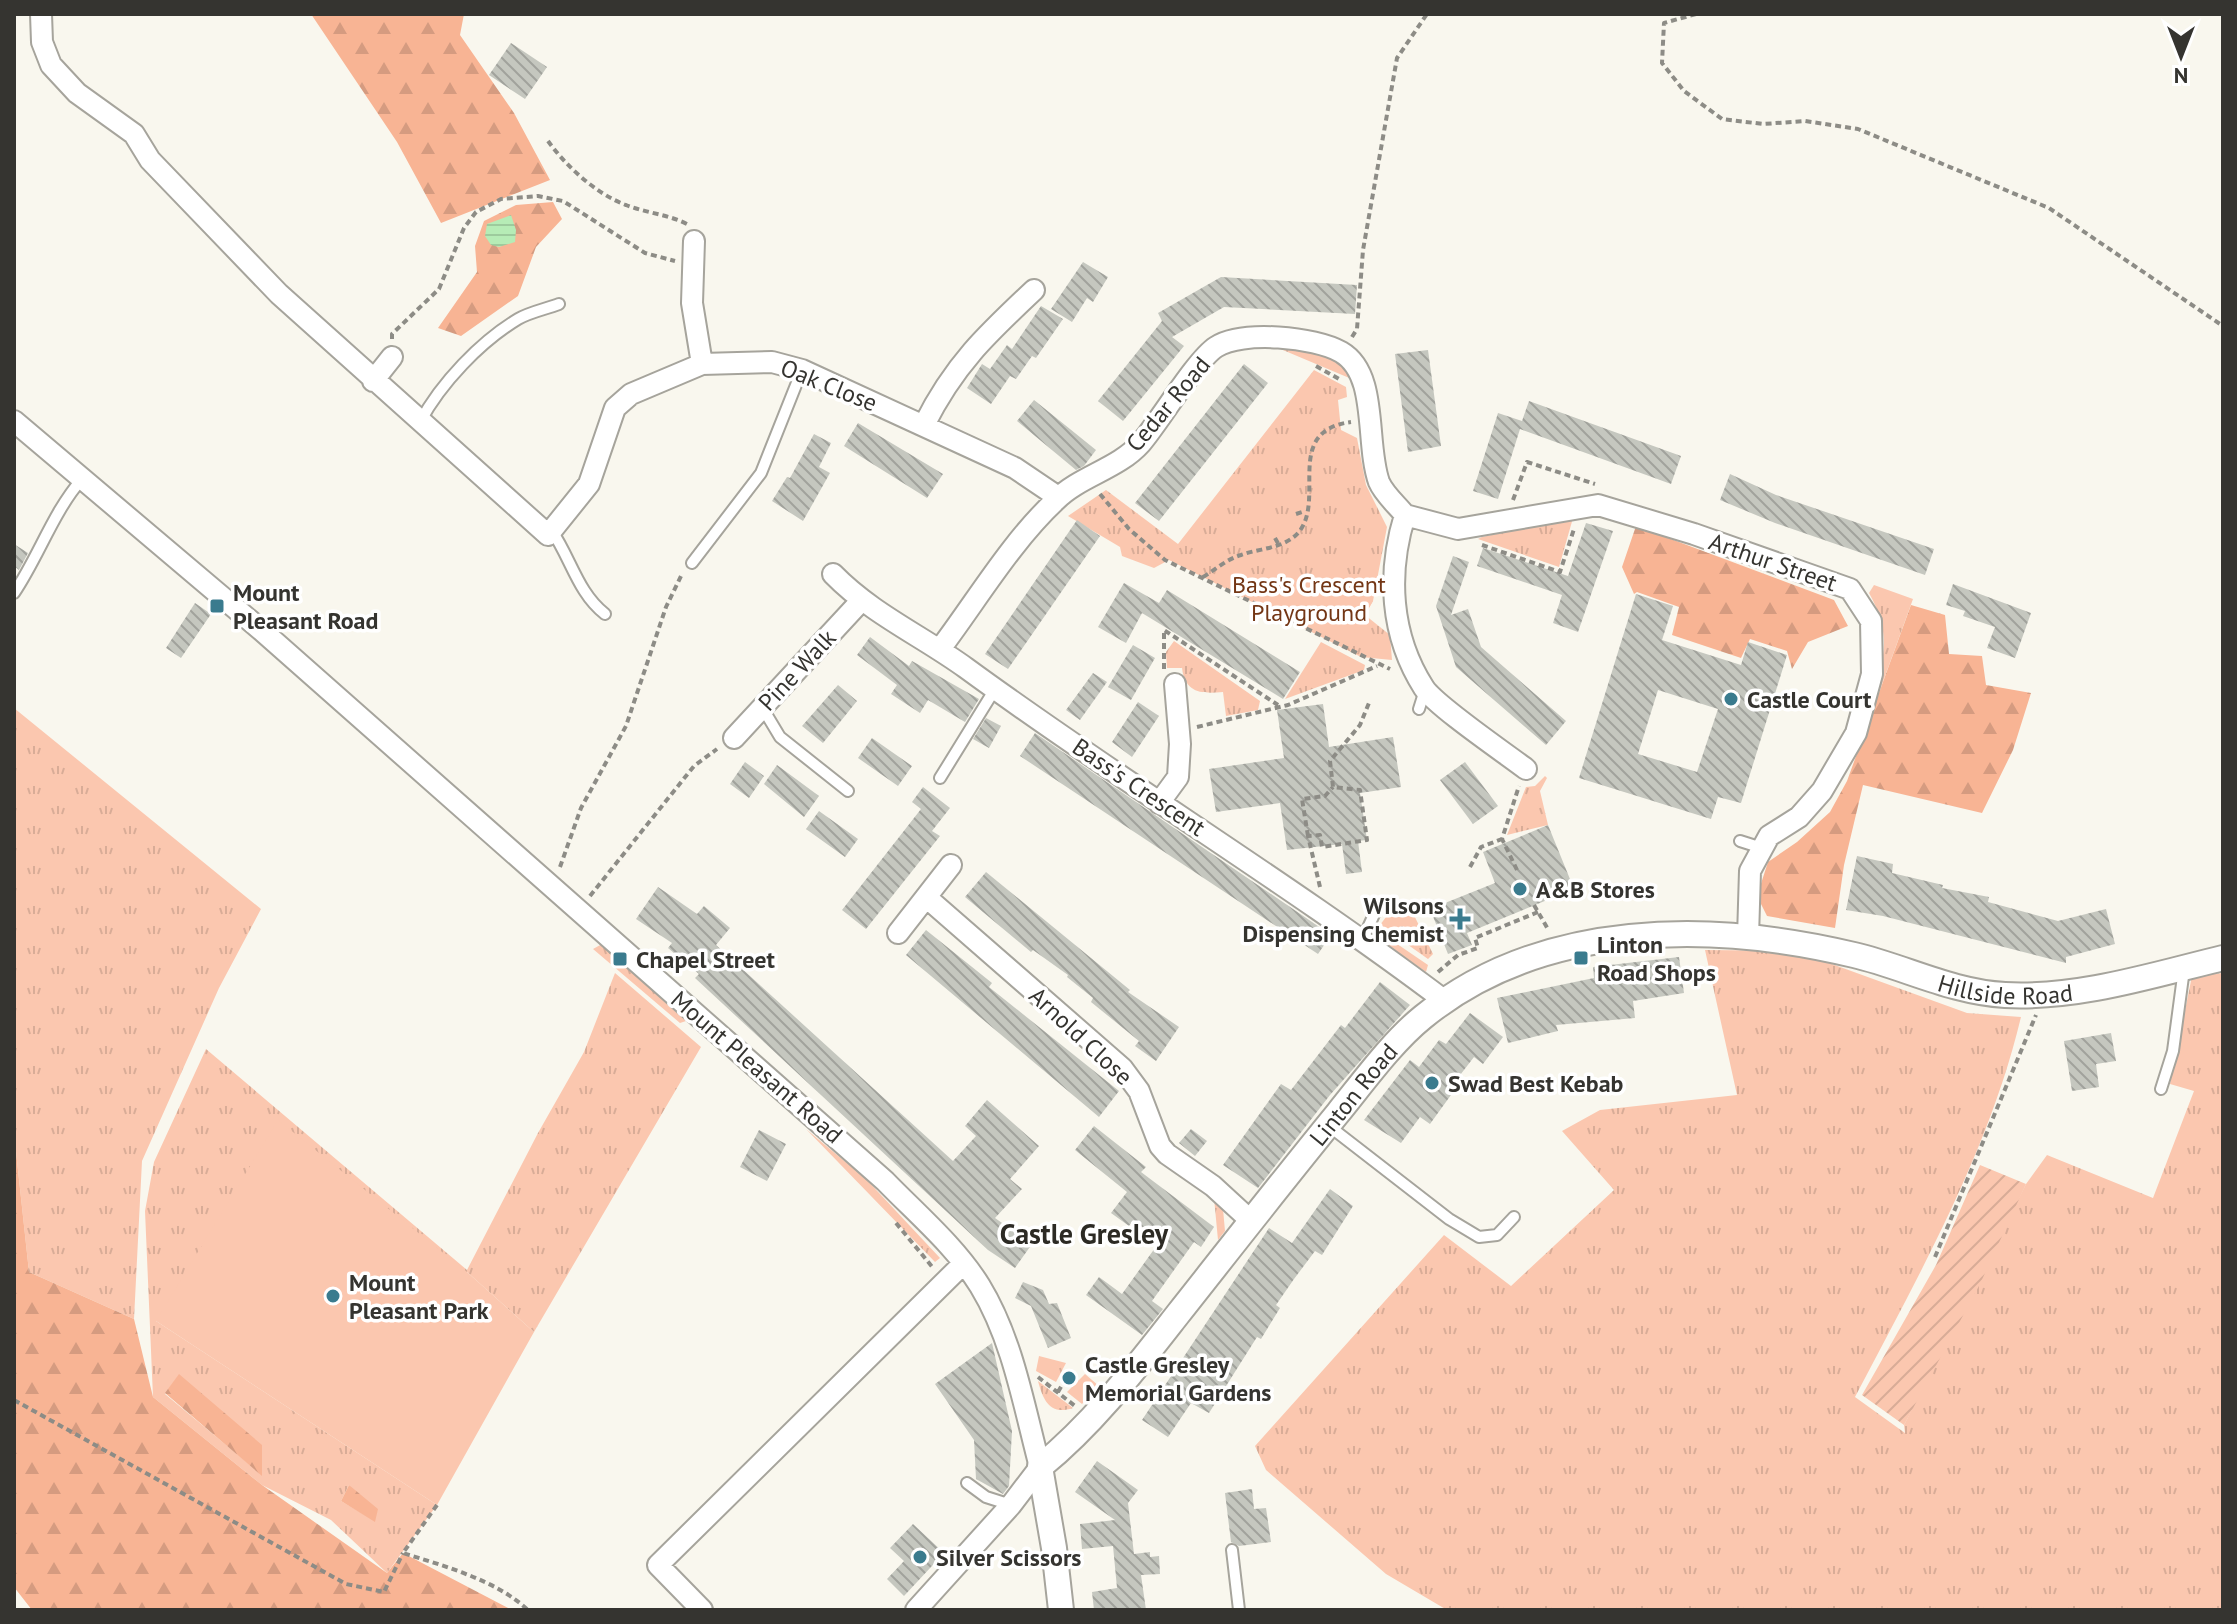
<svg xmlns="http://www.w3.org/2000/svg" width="2237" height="1624" font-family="'PT Sans',sans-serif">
  <defs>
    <pattern id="grass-tufts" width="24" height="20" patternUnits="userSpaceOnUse" patternTransform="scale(2)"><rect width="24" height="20" fill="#fbc7af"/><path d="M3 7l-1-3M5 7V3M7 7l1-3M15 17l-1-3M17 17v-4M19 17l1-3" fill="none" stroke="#d8ac97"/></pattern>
    <pattern id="forest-firs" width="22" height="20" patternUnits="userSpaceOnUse" patternTransform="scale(2)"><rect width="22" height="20" fill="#f8b494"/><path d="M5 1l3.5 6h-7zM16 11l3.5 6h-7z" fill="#d59b80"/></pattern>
    <pattern id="garden-furrows" width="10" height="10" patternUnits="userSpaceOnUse" patternTransform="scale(2)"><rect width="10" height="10" fill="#fbc7af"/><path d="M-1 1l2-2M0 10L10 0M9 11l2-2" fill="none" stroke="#d8ac97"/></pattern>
    <pattern id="water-rules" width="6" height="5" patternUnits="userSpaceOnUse" patternTransform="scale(2)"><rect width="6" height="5" fill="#b6ecb6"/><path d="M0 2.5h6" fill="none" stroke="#9dcb9d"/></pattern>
    <pattern id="building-back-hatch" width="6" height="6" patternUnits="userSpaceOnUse" patternTransform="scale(2)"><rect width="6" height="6" fill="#c5c7bf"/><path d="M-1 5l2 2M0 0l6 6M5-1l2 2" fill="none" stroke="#a1a29c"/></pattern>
  </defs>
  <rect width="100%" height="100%" fill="#f9f7ee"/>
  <path fill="url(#grass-tufts)" fill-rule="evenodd" d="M1271,345c33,3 63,7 83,35z
    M1314,370l32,17 1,10 -9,3 3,30 16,8 9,47 21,42 -14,74 -8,14 25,20 2,25 -31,-3 -192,-97 -15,8 -32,-12 -2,-9 -52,-31 38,-26 72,54z
    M1573,518l-14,49 -81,-28 4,-2z
    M1874,585l39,14 -41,113 -5,-1c15,-46 28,-72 2,-118z
    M1174,641l86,60 -2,9 -32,6 -3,-24c-22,2 -38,1 -41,-24h-15l-1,-16z
    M1321,642l44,23 -1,5 -79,29z
    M14,708l247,201 -42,79 -77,173 -8,158 -105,-47 -15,-139z
    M1545,776l2,2 -7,13 8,34 -41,10 19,-48 9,-1z
    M1410,907l23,47 -5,5 -48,-34 6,-8z
    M1381,933l47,32 -2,7 -40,-28z
    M602,944l84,77 -6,2 -87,-74z
    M1705,950l91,1 171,62 54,4c-32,134 -102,258 -166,380l50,36 -1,-8 122,-241 21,-29 106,43 41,-107 -24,-7 22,-108 31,-3v637h-776l-61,-36 -120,-104 -11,-24 189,-211 67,51 103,-96 -52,-59 38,-21 137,-15z
    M615,973l86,74 -167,285 -67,-60 -311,49 281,184 -50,68 -56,-53 -69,-35 -109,-88 -8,-186 9,-49 52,-113 261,221 71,-137 46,-81zM179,1375l83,100 -97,-81zM349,1485l26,36 -34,-20z
    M806,1129l60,50 74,79 -5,4z
    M1214,1198l9,11 2,22 -7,9z
    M1039,1356l27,7 -10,19 -20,-11z
    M1085,1374l14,12 -17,18 -15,-12z
    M1038,1381l35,27c-23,8 -30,-8 -35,-27z"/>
  <path fill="url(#forest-firs)" d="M311,14h153l-4,21 54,78 36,67 -109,43 -44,-81z
    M553,202l9,17 -26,28 -18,49 -57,40 -23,-8 39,-56 -2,-26 9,-25 32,-16z
    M1636,526l198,74 14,26 -40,16 -16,27 -5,-18 -37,-12 -9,19 -69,-23 7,-28 -42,-15 -3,2 -12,-27z
    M1911,605l34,10 4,39 33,2 4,29 45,8 -18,57 -31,63 -119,-28 -19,80 -9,63 -68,-12 -10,-20 11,-34 29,-20 33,-30 17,-31z
    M14,1133l15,139 105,47 19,78 109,88 125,88 16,-20 109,57h-480l-18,-23z
    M179,1374l83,71v31l-97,-83z
    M349,1485l29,24 -3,13 -34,-21z"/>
  <path fill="url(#garden-furrows)" d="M1980,1165l46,19 -46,100 -76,141 -42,-30 74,-130z"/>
  <path fill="#fbc7af" d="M1341,582l32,19 -28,46 -32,-20z
    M278,1120l189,152 67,60 -97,173 -281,-184z"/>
  <path fill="url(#water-rules)" d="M511,215l5,15 -1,12 -16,5 -8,-2 -6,-9 2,-12z"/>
  <path fill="url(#building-back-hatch)" fill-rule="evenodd" d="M511,43l36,24 -22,32 -36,-24z
    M1083,262l25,15 -15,25 -6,-4 -15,24 -21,-13z
    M1221,277l136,8 -2,29 -131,-7 -52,30 12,9 -61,75 -25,-20 64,-80 -4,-8z
    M1041,306l22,13 -27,39 -4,-2 -16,23 -6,-3 -19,28 -24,-16 15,-24 8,5 17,-24 5,4z
    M1428,350l13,96 -33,6 -13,-98z
    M1244,364l24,19 -109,138 -24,-18z
    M1034,400l62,50 -12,16 -8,4 -59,-49z
    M1529,401l152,55 -10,28 -151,-55 -22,70 -25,-8 25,-78 24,8z
    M858,423l85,51 -16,24 -83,-52z
    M814,434l17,9 -12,24 11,6 -27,48 -31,-20 15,-24 3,1z
    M1730,474l46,21 158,54 -9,26 -150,-52 -55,-23z
    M1077,520l23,16 -92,133 -23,-15z
    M1586,523l27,8 -35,101 -25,-9 9,-28 -85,-29 6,-18 85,28z
    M14,544l14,9 -9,17 -5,-4z
    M1453,556l16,6 -18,53 17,-6 13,38 85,74 -20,24 -90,-78 -20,-61z
    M1124,583l35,20 8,-13 133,82 -17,27 -141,-86 -16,30 -28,-16z
    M1953,584l78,29 -16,45 -28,-10 8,-21 -32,-11 2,-5 -19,-6z
    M1636,594l37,12 -11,34 79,25 7,-23 39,13 -46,148 -23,-6 -7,22 -132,-41zM1658,690l60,19 -21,63 -59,-18z
    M195,603l16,11 -30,44 -15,-10z
    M870,637l39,29 3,-5 67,38 -14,23 -37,-22 -8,13 -29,-19 6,-9 -40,-30z
    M1133,645l22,13 -24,42 -23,-13z
    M1093,673l14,9 -27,38 -14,-10z
    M838,685l19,16 -34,42 -21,-17z
    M1138,702l21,14 -27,41 -20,-15z
    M1323,704l6,43 64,-10 8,50 -41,6 7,47 -9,1 4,31 -16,2 -4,-30 -55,6 -7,-47 -64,9 -7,-43 75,-11 -7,-48z
    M986,718l15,8 -12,22 -16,-9z
    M1035,733l296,202 -13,19 -298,-198z
    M872,738l40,28 -14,20 -40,-28z
    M745,762l19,14 -15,22 -19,-14z
    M1465,762l33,44 -25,18 -33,-44z
    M777,765l42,31 -15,21 -40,-33z
    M923,787l27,21 -18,23 8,5 -74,93 -24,-19 79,-101 -9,-7z
    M819,811l39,28 -13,18 -39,-28z
    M1548,825l26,64 -107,44 5,12 -24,9 -18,-45 65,-26 -12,-31z
    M1857,856l36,8 -1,9 51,12 -1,3 47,9 -1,5 70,19 48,-12 9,35 -49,13v6l-183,-47 -37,-6z
    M986,872l144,118 -2,2 51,35 -23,34 -21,-15 4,-5 -48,-39 2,-4 -26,-21 1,-2 -35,-25 -2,2 -66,-55z
    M658,887l39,27 7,-8 26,22 -14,17 237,216 23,-25 -11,-10 22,-26 52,46 -29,33 12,10 -27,29 37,26 -17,24 -27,-18 -293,-272 4,-4 -31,-26 4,-5 -36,-24z
    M926,930l66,53 -3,4 130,104 -20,26 -193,-162z
    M1679,957l5,36 -51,8 2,17 -79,7 2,6 -50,12 -11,-45 97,-20 -1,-11z
    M1380,982l30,23 -80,90 -72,93 -35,-23 58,-81 10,6 50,-65 4,3z
    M1470,1013l33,24 -20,27 -9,-7 -27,35 4,3 -21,29 -10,-7 -19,26 -37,-23 46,-60 9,7 20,-27 7,4z
    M2111,1033l5,28 -20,3 3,23 -27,4 -8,-50z
    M1094,1126l52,41 -5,5 73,55 -13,20 -7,-5 -42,59 11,8 -21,26 -56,-40 13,-18 23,17 38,-53 -27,-21 -4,6 -18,-13 16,-21 -52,-42z
    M1191,1129l16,12 -12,15 -16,-13z
    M759,1130l27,14 -19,37 -27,-14z
    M1330,1189l23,17 -31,49 -7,-4 -21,28 -18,26 4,3 -19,31 -4,-2 -48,76 -18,-10 -23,34 -26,-17 127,-192 23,15z
    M1023,1282l20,8 6,14 8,-1 14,35 -23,10 -17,-42 -16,-8z
    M992,1343l20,88 -3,55 -6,8 -27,-15 -2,-39 -39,-56z
    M1097,1461l41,29 -10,13 6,51 16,-2v5l9,-1 1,18 -19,1 5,35h-52l-2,-18 25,-4 -4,-42 -31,3 -2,-25 35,-4 -40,-28z
    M1252,1489l2,20 12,-1 5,34 -32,4 -8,-4 -6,-49z
    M913,1524l31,29 -40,43 -17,-17 17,-18 -14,-13z"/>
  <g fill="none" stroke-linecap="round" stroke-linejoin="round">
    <g stroke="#a6a49c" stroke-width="14">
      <path id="service" d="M420,422c21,-39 60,-80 98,-103 12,-7 28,-10 41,-15
        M552,531c19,28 26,62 53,83
        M692,563l69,-90 41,-103
        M14,593c25,-37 39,-81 68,-114
        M762,707l18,30 68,54
        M1419,709l6,-19
        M940,778l55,-89
        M1740,841l22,7
        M1362,941l14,-31
        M2161,1089l12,-38 11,-82
        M1329,1126l120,93 30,18 18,-2 17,-18
        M967,1483l19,14 25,8
        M1232,1550l7,60"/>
    </g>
    <g stroke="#a6a49c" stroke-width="24">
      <path id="minor" d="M41,14l1,28 9,23 26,28 57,41 16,26 129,134 269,241 41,-51 26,-76 16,-14 71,-30 70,-2 30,8 213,98 43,29
        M694,241l-2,62 10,61
        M373,381l19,-24
        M14,421l246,208 625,552c32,33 71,66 95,105 33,54 44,121 60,181l-29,38 -95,105
        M924,425c30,-60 62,-90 110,-135
        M1405,515l53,14 140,-24 96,29 156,55 21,32 1,53 -16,59 -34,58 -23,26 -30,19 -19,35 -2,66
        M1405,515c-18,58 -15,120 19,173 12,18 81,65 102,81
        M833,574c39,40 89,62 133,94 157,115 324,216 479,333
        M940,649c37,-49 71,-107 116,-149 24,-24 62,-31 85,-57 19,-22 55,-83 75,-96 26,-17 99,-10 125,5 38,22 24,91 38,130 5,12 18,23 26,33
        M734,738l126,-136
        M1159,803l19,-26 2,-33 -5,-60
        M926,897l196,171 17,23 21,55 7,8 46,32 37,34
        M898,933l53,-68
        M702,1610l-44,-45 305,-301"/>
    </g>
    <g stroke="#a6a49c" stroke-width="28">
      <g id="tertiary">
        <path id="s1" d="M1061,1610l-7,-62 -14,-81c54,-44 95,-98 138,-153 53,-67 106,-135 160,-201 26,-32 54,-71 85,-96 119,-97 289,-96 431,-62 51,12 97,37 151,40 73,4 148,-20 218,-37"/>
      </g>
    </g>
    <path stroke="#8d8c86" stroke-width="4" stroke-dasharray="6 4" stroke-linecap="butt" d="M1696,14l-32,9 -2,40 22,28 38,28 41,5 42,-3 53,8 191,79 174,118
      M548,141c18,25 48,53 78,64 20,8 41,9 61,19
      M1352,337l5,-8 6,-79 34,-192 30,-44
      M392,339v-5l47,-45 25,-61 12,-16 25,-13 37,-3 25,5 82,52 30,8
      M1316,366l23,13
      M1100,494l29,35 36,31 225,109
      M1513,500l14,-38 68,22
      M1296,514l9,-3
      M1275,538l4,7
      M1482,545l78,27 14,-43
      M1203,577c12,-7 24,-18 38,-22 19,-7 42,-6 57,-22 29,-33 -16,-102 53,-111
      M1164,669v-39l114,75
      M1197,727l91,-22 89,-39
      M1308,836l-6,-37 23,-3 8,-9
      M560,867l21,-59 45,-82 40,-119 16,-33
      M1470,867l11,-20 21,-8
      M1517,870l-15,-31 17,-53
      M1320,887l-12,-51 12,-1 2,12 45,-7 -7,-50 -27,-3 -3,-26 30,-36 9,-22
      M590,896l104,-130 23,-17
      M1534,905l15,26
      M1438,972l20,-17 20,-7 -3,-10 63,-26
      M896,1223l38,46
      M1935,1257l101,-242
      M1038,1377l37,29
      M1058,1392l7,-12
      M14,1400l332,184 38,8 19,-39
      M437,1505l-34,48c41,13 93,27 125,57"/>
    <use href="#service" stroke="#fff" stroke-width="10"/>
    <use href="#minor" stroke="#fff" stroke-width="20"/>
    <use href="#tertiary" stroke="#fff" stroke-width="24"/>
  </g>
  <g fill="#3a7b8e" stroke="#fff" stroke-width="3">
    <rect x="209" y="598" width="16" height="16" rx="4"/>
    <circle cx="1731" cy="699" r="8"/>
    <circle cx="1520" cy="889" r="8"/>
    <path d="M1456 907h8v8h8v8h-8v8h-8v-8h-8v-8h8z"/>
    <rect x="1573" y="950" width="16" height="16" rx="4"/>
    <rect x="612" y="951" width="16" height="16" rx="4"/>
    <circle cx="1432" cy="1083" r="8"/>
    <circle cx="333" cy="1296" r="8"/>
    <circle cx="1069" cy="1378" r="8"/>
    <circle cx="920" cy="1557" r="8"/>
  </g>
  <g text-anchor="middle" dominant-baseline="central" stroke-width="7" stroke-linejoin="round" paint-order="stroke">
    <g font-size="24" fill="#353430" stroke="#fff">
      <text transform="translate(829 385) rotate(22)">Oak Close</text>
      <text transform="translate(1168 404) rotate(-50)">Cedar Road</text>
      <text transform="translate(1773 562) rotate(19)">Arthur Street</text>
      <text transform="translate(797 670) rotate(-47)">Pine Walk</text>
      <text transform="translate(1139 787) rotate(34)">Bass's Crescent</text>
      <text stroke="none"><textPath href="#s1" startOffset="1344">Hillside Road</textPath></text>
      <text transform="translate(1081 1036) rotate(43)">Arnold Close</text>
      <text transform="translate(757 1067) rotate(41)">Mount Pleasant Road</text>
      <text stroke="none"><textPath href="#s1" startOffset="632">Linton Road</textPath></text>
    </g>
    <g font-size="24" fill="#733615" stroke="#fff">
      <text x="1309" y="584">Bass's Crescent<tspan x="1309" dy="28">Playground</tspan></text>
    </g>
    <g font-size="24" font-weight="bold" fill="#353430" stroke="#fff" text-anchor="start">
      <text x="233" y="592">Mount<tspan x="233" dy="28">Pleasant Road</tspan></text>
      <text x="1747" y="699">Castle Court</text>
      <text x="1536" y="889">A&amp;B Stores</text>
      <text x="1444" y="905" text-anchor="end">Wilsons<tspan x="1444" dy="28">Dispensing Chemist</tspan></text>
      <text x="1597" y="944">Linton<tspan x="1597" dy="28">Road Shops</tspan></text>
      <text x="636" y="959">Chapel Street</text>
      <text x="1448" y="1083">Swad Best Kebab</text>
      <text x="349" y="1282">Mount<tspan x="349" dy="28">Pleasant Park</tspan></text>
      <text x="1085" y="1364">Castle Gresley<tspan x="1085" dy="28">Memorial Gardens</tspan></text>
      <text x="936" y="1557">Silver Scissors</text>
    </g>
    <g font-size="28" font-weight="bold" fill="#2c2a24" stroke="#fff">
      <text x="1084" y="1233">Castle Gresley</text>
    </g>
  </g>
  <rect width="2237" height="1624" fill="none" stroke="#353430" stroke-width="32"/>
  <g transform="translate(2181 56) rotate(180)" stroke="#ffffff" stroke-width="6" paint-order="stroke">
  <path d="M0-6L14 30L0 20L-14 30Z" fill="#353430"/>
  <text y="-12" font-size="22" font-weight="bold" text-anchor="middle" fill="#353430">N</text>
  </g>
</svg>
